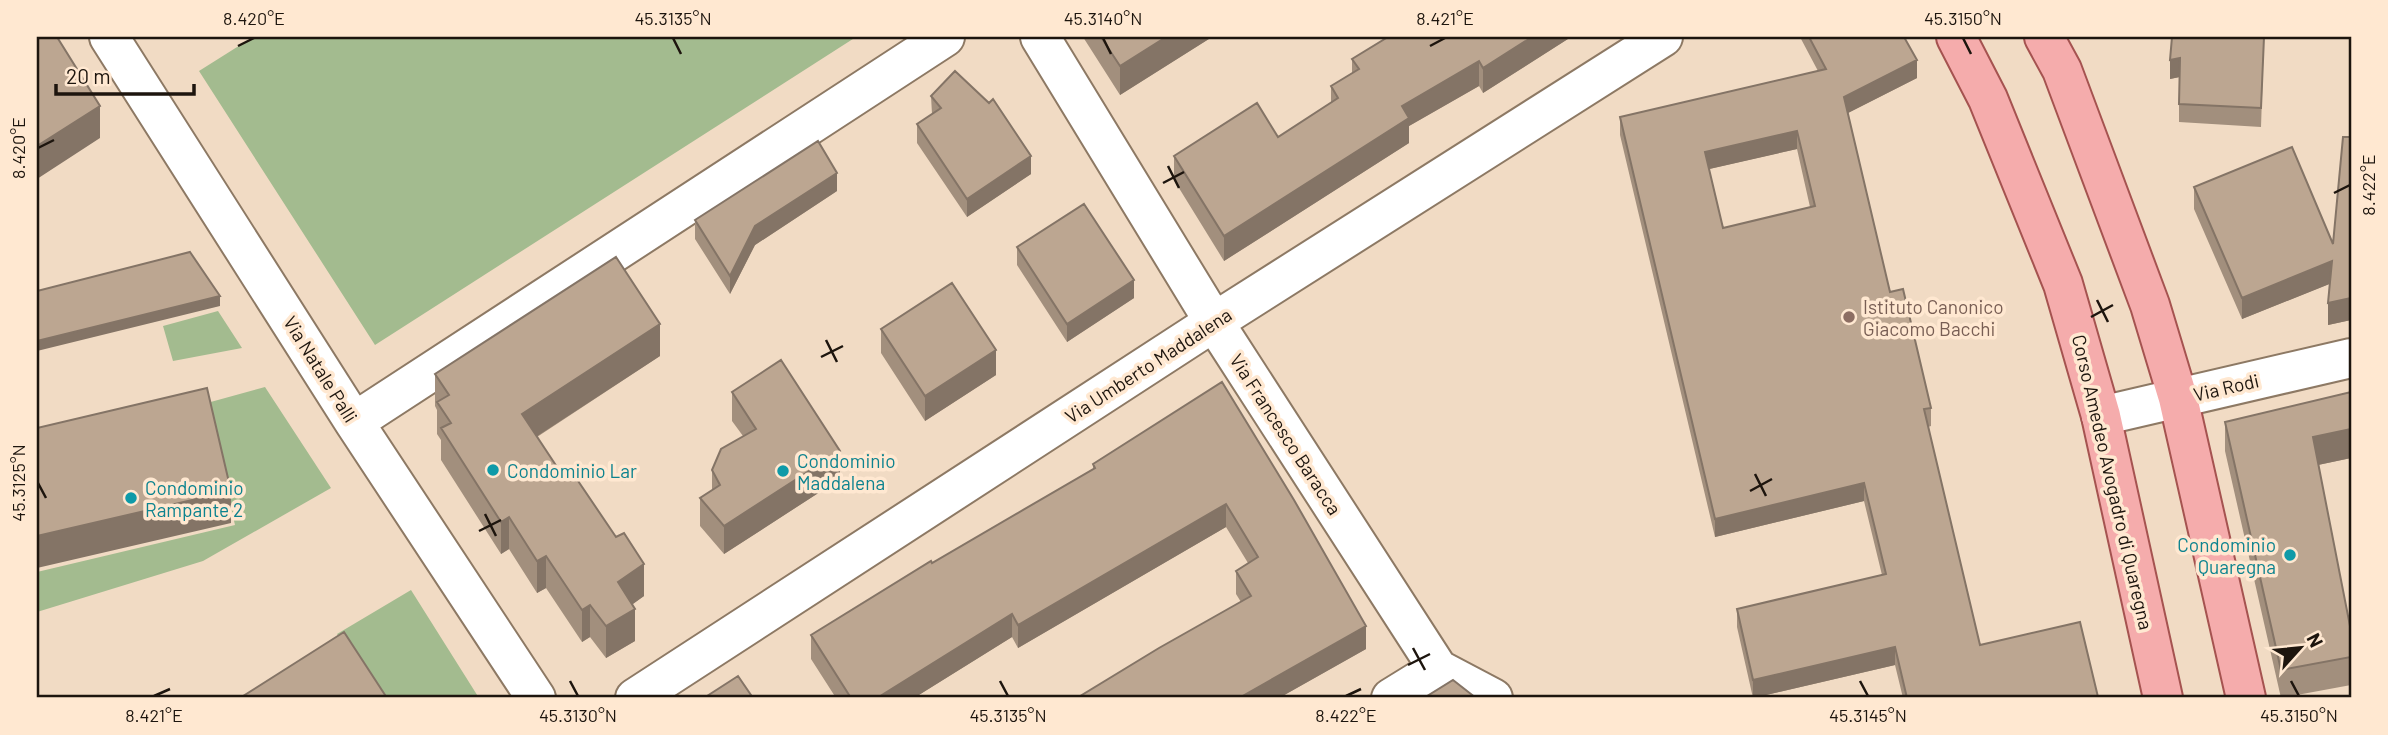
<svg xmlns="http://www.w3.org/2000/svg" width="2388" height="735" font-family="Barlow,sans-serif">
  <rect width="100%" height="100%" fill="#f1dbc4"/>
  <path fill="#a3bb8f" d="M253,37h603l-481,308 -176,-274z
    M218,311l24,37 -69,13 -10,-35z
    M265,387l66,101 -128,73 -166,51v-40l198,-47 -28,-122z
    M411,590l68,108h-104l-38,-64z"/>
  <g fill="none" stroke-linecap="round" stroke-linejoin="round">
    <g stroke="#8d7964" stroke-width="42">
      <path id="minor" d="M109,37l245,385 182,276
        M1040,37l174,285 224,347 55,29
        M2101,416l250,-58
        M354,422l591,-385
        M635,698l579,-376 449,-285
        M1391,698l47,-29"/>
    </g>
    <g stroke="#a55350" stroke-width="42">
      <path id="major" d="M1956,37l32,62 75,185 38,132 62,282
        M2044,37l18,33 88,235 28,93 68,300"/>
    </g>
    <use href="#minor" stroke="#fff" stroke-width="38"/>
    <use href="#major" stroke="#f5acac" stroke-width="38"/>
  </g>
  <path fill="#a28f7d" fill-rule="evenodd" d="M1083,37h129l-92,58z
    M1571,37l-88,56 -4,-7 -70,40v17l-185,118 -50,-81v-24l104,-19 53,-34v-17l21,-13v-14z
    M1800,37h104l13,41 -69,35 42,179 41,116v18l-3,1 52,218 118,53h-195l-8,-33 -142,33 -16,-71v-18l145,-34 -18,-74 -149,36 -95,-402v-18l198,-46zM1797,149l13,58 -87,21 -14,-59z
    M2172,37h92l-3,90 -82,-5v-45l-9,2z
    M931,96l100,78 -64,43 -50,-74v-19l15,-10z
    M2351,137v183l-23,5 1,-41 -87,35 -48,-110v-22l139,57z
    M837,191l-82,54 -25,49 -35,-55v-19z
    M1017,247l117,51 -67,44 -50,-77z
    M881,329l115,46 -71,46 -44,-68z
    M660,356l-123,81 107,159 -12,8 3,37 -29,17 -16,-21 -8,5 -36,-54 -9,5 -28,-44 -8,5 -60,-94v-20l-4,-6v-24l-2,-4v-32z
    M1222,382l144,267 -87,49h-202l164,-96 -5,-8v-23l12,-8 -22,-36 -208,121 -6,-11 -98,61h-78l-25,-39v-24l121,-72 161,-94v-5z
    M732,392l108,87 -116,75 -24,-28v-28l12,-8v-20l31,-34 -11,-15z
    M2351,392v66l-33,7 33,192v28l-70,13 -56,-247v-29z"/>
  <path fill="#847466" d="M1166,37h46l-92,58v-29z
    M1532,37h39l-88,56v-25z
    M2180,58v19l-10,2v-19z
    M1917,60v18l-73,37v-18z
    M1479,61v25l-70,40v17l-185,118v-25l178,-130z
    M100,106v32l-63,41v-33z
    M1797,131v18l-92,21v-18z
    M1031,156v18l-64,43v-18z
    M837,173v18l-82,54 -25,49v-18l25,-50z
    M2332,261v22l-90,36v-21z
    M1134,280v18l-67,44v-18z
    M220,296v10l-183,45v-10z
    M2351,298v22l-23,5v-22z
    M660,324v32l-138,90v-32z
    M996,350v25l-71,46v-25z
    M2351,429v29l-38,8v-29z
    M840,451v28l-116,75v-28z
    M1864,483v18l-149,36v-18z
    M231,491v32l-194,45v-32z
    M1226,504v23l-208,121v-23z
    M509,517v32l-8,5v-32z
    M546,556v32l-9,5v-32z
    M644,564v32l-26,19v-33z
    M590,605v32l-8,5v-32z
    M635,609v32l-29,17v-32z
    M1012,614v23l-98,61h-37z
    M1366,626v23l-87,49h-40z
    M1895,647v18l-142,33v-18z"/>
  <path fill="#bca691" stroke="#847466" stroke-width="2" fill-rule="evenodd" d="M41,37h16l43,69 -63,40v-107z
    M1101,37h65l-46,29z
    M1388,37h144l-49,31 -4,-7 -77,45 7,12 -185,118 -50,-80 83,-53 21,34 60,-39 -7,-12 28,-17 -7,-10z
    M1809,37h95l13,23 -73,37 46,195 13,-3 28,119 -7,1 56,236 100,-23 18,75 -5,1h-186l-12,-51 -142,33 -16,-71 149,-35 -22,-91 -149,36 -95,-402 206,-48zM1797,131l18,75 -92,22 -18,-76z
    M2172,37h92l-3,71 -82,-4 1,-46 -10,2z
    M955,71l34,32 4,-4 38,57 -64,43 -50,-75 24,-16 -10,-12z
    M2343,137h8v161l-23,5 4,-42 -90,37 -48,-111 98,-40 41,97z
    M818,141l19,32 -82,53 -25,50 -35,-56z
    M1084,204l50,76 -67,44 -50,-77z
    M190,252l30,44 -183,45v-50z
    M616,257l44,67 -138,90 43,65 9,-4 42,62 8,-4 20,31 -26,18 17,27 -29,17 -16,-21 -8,5 -36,-54 -9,5 -28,-44 -8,5 -60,-94 10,-5 -14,-21 12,-7 -14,-21z
    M952,283l44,67 -71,46 -44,-67z
    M781,360l59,91 -116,75 -24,-28 20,-13 -8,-15 9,-21 35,-20 -24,-37z
    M1222,382l72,118 72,126 -127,72h-162l82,-50 92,-52 -15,-25 22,-14 -32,-53 -208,121 -6,-11 -135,84h-26l-40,-63 120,-74 1,2 163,-95 -2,-4z
    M207,388l24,103 -194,45v-108z
    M2351,392v37l-38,8 38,194v26l-70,13 -56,-248z
    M344,632l43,66h-147z
    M738,676l15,22h-49z
    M1453,680l23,18h-52z"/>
  <path fill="none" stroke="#1d150e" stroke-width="2.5" d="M673,38l8,16M1103,38l8,16M1963,38l8,16M238,46l16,-8M1430,46l15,-8M38,148l16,-8M1168,166l11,22M1163,183l21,-11M2334,193l16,-8M2097,300l11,22M2091,317l22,-12M826,340l11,22M821,357l22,-11M1755,474l11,22M38,483l8,15M1750,491l22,-12M485,514l11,22M479,531l22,-11M1413,648l12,22M1408,665l22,-11M570,681l8,15M1000,681l8,15M1860,681l8,15M2291,681l8,15M154,696l16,-7M1346,696l15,-7"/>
  <circle fill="#8d6e63" stroke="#ffe8d1" stroke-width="2.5" cx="1849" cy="317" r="7"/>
  <g fill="#0f9aa8" stroke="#ffe8d1" stroke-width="2.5">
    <circle cx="493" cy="470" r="7"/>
    <circle cx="783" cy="471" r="7"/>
    <circle cx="131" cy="498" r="7"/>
    <circle cx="2290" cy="555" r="7"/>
  </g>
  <g text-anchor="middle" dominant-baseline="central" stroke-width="7" stroke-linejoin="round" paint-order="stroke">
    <g font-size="19" fill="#785e54" stroke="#ffe8d1" text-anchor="start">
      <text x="1863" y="306">Istituto Canonico<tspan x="1863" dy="22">Giacomo Bacchi</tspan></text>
    </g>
    <g font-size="19" fill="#1d150e" stroke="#ffe8d1">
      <text transform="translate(1148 365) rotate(-33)">Via Umberto Maddalena</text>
      <text transform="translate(321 369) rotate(58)">Via Natale Palli</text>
      <text transform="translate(2226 387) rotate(-13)">Via Rodi</text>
      <text transform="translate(1286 434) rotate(57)">Via Francesco Baracca</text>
      <text transform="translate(2113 482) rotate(77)">Corso Amedeo Avogadro di Quaregna</text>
    </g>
    <g font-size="19" fill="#0d838f" stroke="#ffe8d1" text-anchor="start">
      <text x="797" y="460">Condominio<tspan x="797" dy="22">Maddalena</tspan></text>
      <text x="507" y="470">Condominio Lar</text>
      <text x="145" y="487">Condominio<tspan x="145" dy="22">Rampante 2</tspan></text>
      <text x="2276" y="544" text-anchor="end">Condominio<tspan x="2276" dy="22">Quaregna</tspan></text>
    </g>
  </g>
  <rect width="2388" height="735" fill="none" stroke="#ffe8d1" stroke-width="77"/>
  <g transform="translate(2300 648) rotate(63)" stroke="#ffe8d1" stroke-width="5" paint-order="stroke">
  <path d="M0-5L12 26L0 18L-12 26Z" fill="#1d150e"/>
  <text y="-10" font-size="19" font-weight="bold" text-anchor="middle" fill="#1d150e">N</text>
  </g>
  <path d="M56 84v10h138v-10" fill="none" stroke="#1d150e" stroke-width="3.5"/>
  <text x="66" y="84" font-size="21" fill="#1d150e" stroke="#ffe8d1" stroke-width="5" paint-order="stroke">20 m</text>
  <rect x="38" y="38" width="2312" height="658" fill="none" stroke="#1d150e" stroke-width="2.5"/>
  <g font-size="18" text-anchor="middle" fill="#1d150e">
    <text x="254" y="25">8.420°E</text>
    <text x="673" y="25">45.3135°N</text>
    <text x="1103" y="25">45.3140°N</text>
    <text x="1445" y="25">8.421°E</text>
    <text x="1963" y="25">45.3150°N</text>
    <text transform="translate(19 148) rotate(-90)" y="6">8.420°E</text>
    <text transform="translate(2369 185) rotate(-90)" y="6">8.422°E</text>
    <text transform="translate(19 483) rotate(-90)" y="6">45.3125°N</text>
    <text x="154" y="722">8.421°E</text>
    <text x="578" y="722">45.3130°N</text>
    <text x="1008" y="722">45.3135°N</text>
    <text x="1346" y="722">8.422°E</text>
    <text x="1868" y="722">45.3145°N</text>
    <text x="2299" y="722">45.3150°N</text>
  </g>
</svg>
